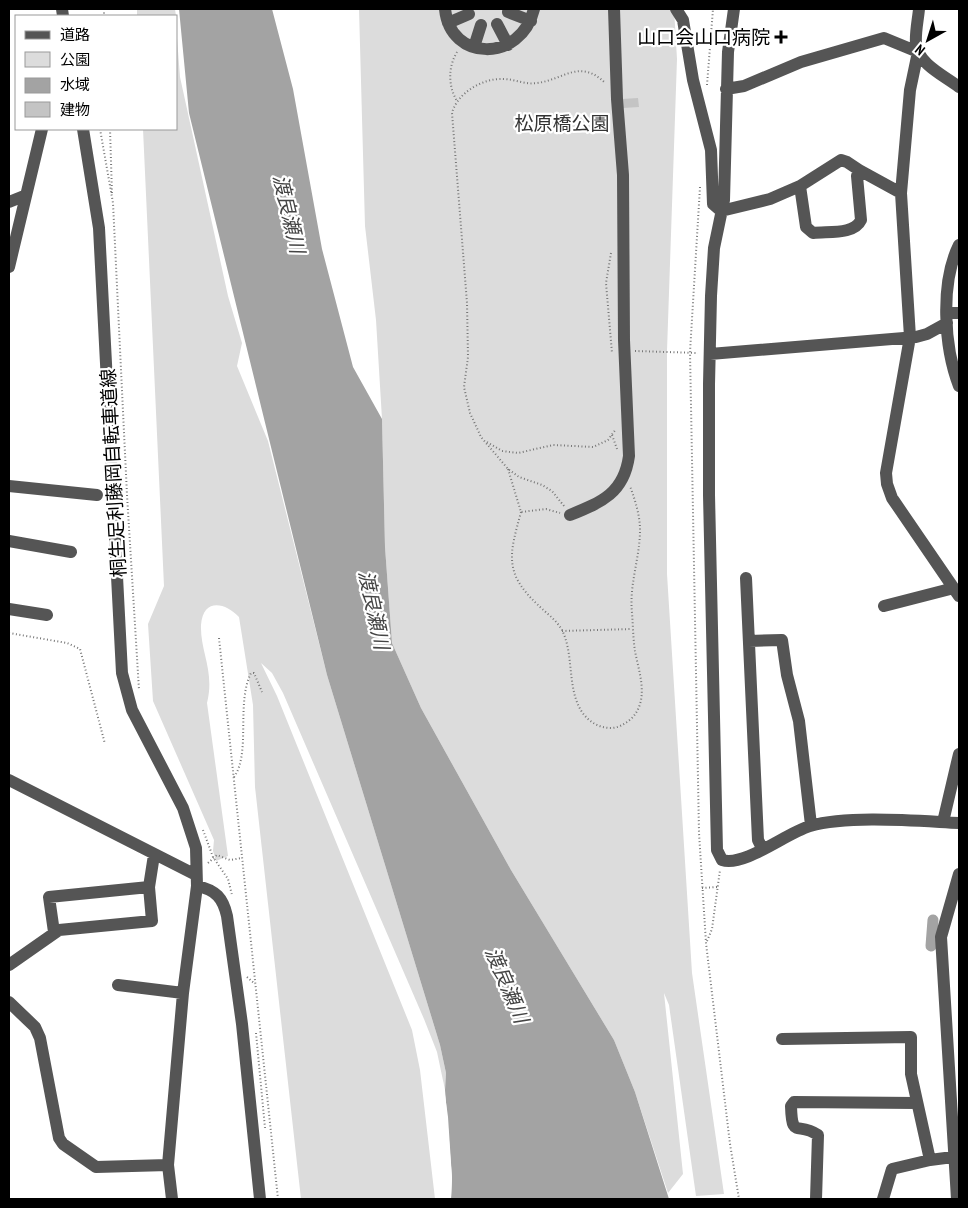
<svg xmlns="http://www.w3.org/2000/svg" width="968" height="1208" font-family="'PT Sans Narrow','Noto Sans JP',sans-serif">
  <rect width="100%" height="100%" fill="#fff"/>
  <path fill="#dcdcdc" d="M137,9h38l1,7h-39z
    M359,9h315l3,50 -10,292v223l25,399 32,221 -28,2 -27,-191 -5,-12 19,181 -15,19 -33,-101 -21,-52 -103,-170 -90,-162 -29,-65 -7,-96 -3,-128 -6,-99 -11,-94z
    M176,25l4,52 48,219 14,47 -5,23 31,75 59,234 113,370 6,28 -1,17 -8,-38 -13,-33 -141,-326 -11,-20 -11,-10 16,33 135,334 8,40 15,129h-134l-46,-412 -2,-82 -14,-88c-14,-15 -36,-19 -38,8 -1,27 14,46 6,78l21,153 -12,5 -3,-10 1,-11 -61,-139 -5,-77 16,-38 -21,-457h33z"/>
  <path fill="#a3a3a3" d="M179,9h93l21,80 29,160 31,118 29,52 3,128 7,96 29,65 90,162 103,170 21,52 34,107h-218l1,-21 -7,-88 1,-17 -6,-28 -113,-370 -138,-562z"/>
  <path fill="#fff" d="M443,1080l5,37 4,61 -1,21h-2l1,-21z"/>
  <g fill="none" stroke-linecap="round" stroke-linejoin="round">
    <path stroke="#a3a3a3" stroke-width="11" d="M931,946l2,-26"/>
  </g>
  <path fill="#c4c4c4" d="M638,98l1,9 -16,1 -1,-9z"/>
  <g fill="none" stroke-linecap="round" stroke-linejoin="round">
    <path stroke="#777" stroke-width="2" stroke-dasharray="1 2.5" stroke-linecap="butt" d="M104,9v7
      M457,52c-9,15 -9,34 0,49
      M707,85l6,-76
      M100,129l13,74 14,292 12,195
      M110,129l2,65
      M700,187l-10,165 9,481 7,110 24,201 9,55
      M611,253l-5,30 6,70
      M635,351l63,2
      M612,435l5,14
      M487,442l15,9 16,2 35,-8 40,2 15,-7 8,-11
      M508,469l13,43 25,-3 14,4
      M564,506l-12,-15 -10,-6 -23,-8 -11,-8 -27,-32 -11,-24 -6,-26 4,-30 -1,-54 -15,-190c5,-20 31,-35 51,-34 12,0 22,6 34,4 26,-3 43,-25 68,0
      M521,512c-11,41 -18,60 16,92 9,9 21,17 26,28 11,25 4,57 19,80 7,10 17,16 29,16 7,0 14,-4 20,-9 19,-19 8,-46 4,-68 -2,-13 -2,-26 -3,-38 -3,-29 8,-55 8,-83 0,-15 -5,-30 -10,-44
      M562,631l70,-2
      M9,633l58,10 13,6 25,95
      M219,638l59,561
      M234,777c17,-24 2,-74 17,-104h3l8,19
      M203,830l10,27 15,22 4,16
      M208,863l9,-8 13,5 12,-2
      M702,888l15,-1
      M707,941l5,-12 8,-59
      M247,977l8,7
      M256,1033l9,95"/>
    <path stroke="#555" stroke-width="12" d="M62,9l1,7
      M445,9c5,53 76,54 89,0
      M676,9l7,11 10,60 18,70 2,54 8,7 49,-12 30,-13 41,-26 6,2 12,8 -2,6 4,44c-7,15 -33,11 -48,13l-7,-6 -6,-41
      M734,9l-6,43 -4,148 -10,48 -3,48 -2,88v111l8,355 5,10c23,7 64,-27 88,-34 39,-11 107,-5 149,-3
      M919,9c-1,11 -4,24 -3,35 2,20 29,32 43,43
      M508,12l23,9
      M448,23l21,-9
      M497,24l11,21
      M474,47l7,-22
      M726,89l18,-3 57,-24 83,-24 34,14 -8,38 -9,103 9,144 -24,136 1,11 5,14 67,98
      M83,129l16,99 23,445 10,37 51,98 13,40 1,38 -14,107 -15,172 4,34
      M859,170l42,23
      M9,202l15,-6
      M959,245c-19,38 -15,102 0,141
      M9,267l33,-138
      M947,313h12
      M710,354l206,-17 11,-3 20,-11
      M9,486l88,9
      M570,515c32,-13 54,-22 59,-59l-5,-116 -1,-165 -6,-76 -3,-90
      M9,541l62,11
      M746,578l12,262 4,8
      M884,606l70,-18
      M9,609l38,6
      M749,641l33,-1 5,35 12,46 12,104
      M9,780l187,95
      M943,822l16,-68
      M197,886c19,4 26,12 30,30l15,108 18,175
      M54,932l-5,-35 100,-10
      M9,965l50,-35 93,-9 -3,-34 5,-32
      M118,985l65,8
      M9,1002l26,25 5,11 19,100 4,6 33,23 72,-2
      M782,1039l129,-2v37l19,86
      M816,1199l2,-64c-21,-14 -26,5 -27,-29l3,-4 123,1
      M883,1199l9,-30 38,-9 23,-3
      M957,1199l-16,-262 18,-63"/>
  </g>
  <path fill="#000" stroke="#fff" stroke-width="2" d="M778.5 29.5h5v5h5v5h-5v5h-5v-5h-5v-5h5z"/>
  <g text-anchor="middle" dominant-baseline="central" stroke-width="4.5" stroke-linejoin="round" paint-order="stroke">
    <g font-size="19" fill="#000" stroke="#fff" text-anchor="end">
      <text x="770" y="37">山口会山口病院</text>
    </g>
    <g font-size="19" fill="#333" stroke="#fff">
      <text x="562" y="123">松原橋公園</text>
    </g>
    <g font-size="19" fill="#000" stroke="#fff">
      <text transform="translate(113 473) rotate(-93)">桐生足利藤岡自転車道線</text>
    </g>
    <g font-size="20" font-style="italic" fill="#444" stroke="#fff">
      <text transform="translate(289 214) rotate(77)">渡良瀬川</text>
      <text transform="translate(374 610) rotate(78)">渡良瀬川</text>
      <text transform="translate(507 985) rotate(67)">渡良瀬川</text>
    </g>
  </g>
  <rect width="968" height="1208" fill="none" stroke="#000000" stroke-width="20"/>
  <rect x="15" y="15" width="162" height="115" fill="#ffffff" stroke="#999999"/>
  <rect x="25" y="31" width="25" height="8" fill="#555555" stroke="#999999"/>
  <text x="60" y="40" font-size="15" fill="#000000">道路</text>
  <rect x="25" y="52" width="25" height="15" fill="#dcdcdc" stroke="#999999"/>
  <text x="60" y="65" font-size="15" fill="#000000">公園</text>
  <rect x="25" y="78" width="25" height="15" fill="#a3a3a3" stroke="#999999"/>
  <text x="60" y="90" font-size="15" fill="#000000">水域</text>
  <rect x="25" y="102" width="25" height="15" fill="#c4c4c4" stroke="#999999"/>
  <text x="60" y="115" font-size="15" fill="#000000">建物</text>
  <g transform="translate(928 40) rotate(219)" stroke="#ffffff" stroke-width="4" paint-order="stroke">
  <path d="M0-4L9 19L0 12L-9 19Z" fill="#000000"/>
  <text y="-8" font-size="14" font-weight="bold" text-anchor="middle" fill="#000000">N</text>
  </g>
</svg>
